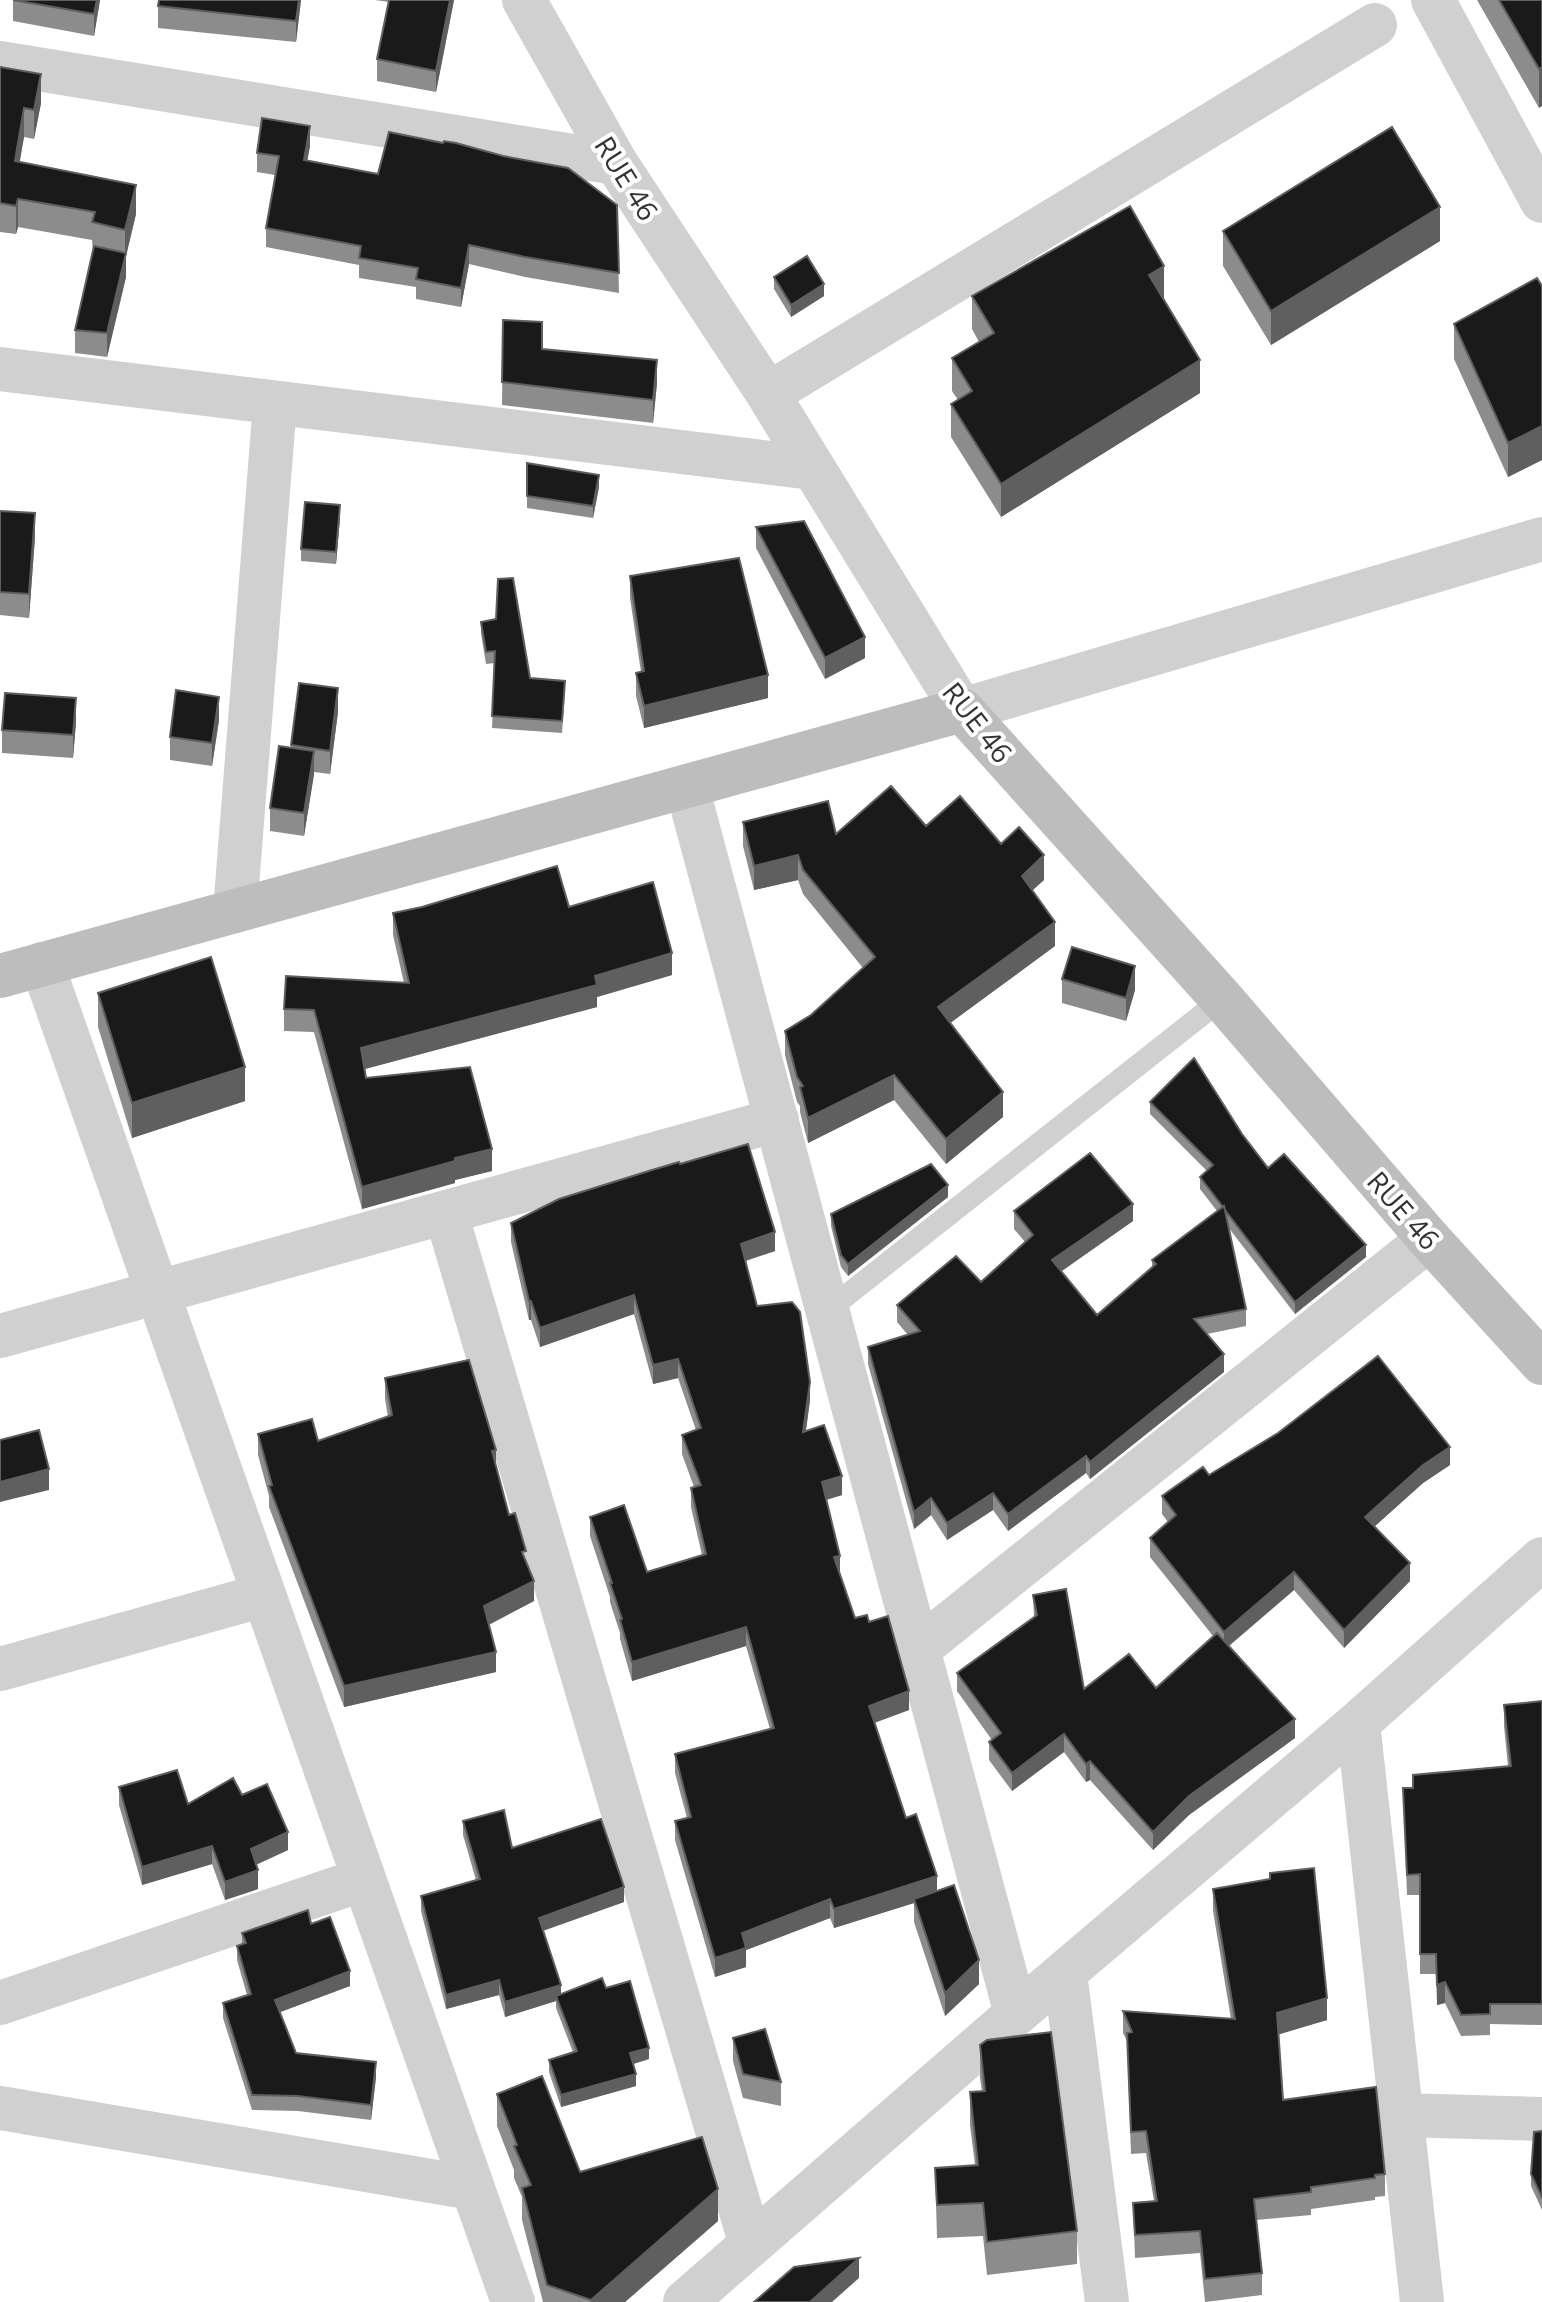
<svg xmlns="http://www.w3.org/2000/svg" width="1542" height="2302" font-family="'Open Sans',sans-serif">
  <rect width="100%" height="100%" fill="#fff"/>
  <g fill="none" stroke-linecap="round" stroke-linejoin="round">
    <path stroke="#d0d0d0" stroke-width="22" d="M828,1310l394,-311"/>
    <path stroke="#d0d0d0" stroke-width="44" d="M524,0l92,163 152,231 194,316 580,-171
      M1433,0l109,201
      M0,63l616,100
      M0,369l812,99
      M768,394l607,-369
      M687,787l329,1227
      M235,911l40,-508
      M42,964l471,1338
      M446,1213l305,1032
      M0,1336l777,-216
      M918,1649l511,-410
      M0,1669l264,-74
      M1358,1723l64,579
      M1065,1973l42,329
      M0,2003l364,-124
      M0,2108l472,80
      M1401,2115l141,4
      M685,2302l331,-288 342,-291 184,-164"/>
    <path stroke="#bdbdbd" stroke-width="44" d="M0,976l962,-266 260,289 207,240 113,124"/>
  </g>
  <path fill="#8c8c8c" d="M13,0h87l-6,36 -81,-15z
    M301,0l-5,42 -138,-14v-22z
    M375,0h79l-18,92 -59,-11v-22l12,-57z
    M1477,0h65l-3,108z
    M0,67l41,36 -7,36 -10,-2 -5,25 117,52 -10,42v21l-19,80 -32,-4v-23l18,-79 -1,-11 -74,-13 -2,7 -16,-2z
    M310,146l-3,14 71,14 239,31 2,88 -94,-16 -56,-13 -8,43 -45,-8v-12l-57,-9v-13l-93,-18v-19l9,-53 -18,-3v-19z
    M1223,231l217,10 -169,104 -48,-79z
    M774,277l50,19 -33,21 -17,-28z
    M1542,286v174l-34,17 -54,-118v-35z
    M972,296l192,4 36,93 -199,124 -50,-80v-33l7,-4 -6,-9v-33l27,-16 -7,-13z
    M503,320l39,29 115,34 -4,40 -151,-18z
    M527,463l72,24 -6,31 -66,-10z
    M0,511l35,26 -6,81 -29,-3z
    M340,517l-4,47 -35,-3v-12z
    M756,527l109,131 -40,21 -69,-131z
    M630,576l138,122 -124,30 -8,-32v-23l5,-1 -11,-74z
    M481,622l49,56 35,15 -3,40 -70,-5 3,-65 -9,1 -5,-31z
    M299,683l39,29 -8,62 -16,-2 -10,64 -34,-5v-23l21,-60z
    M219,720l-7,46 -42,-6v-23z
    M76,722l-3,36 -71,-5v-23z
    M743,822l93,12 90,-8 75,18 43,36 -12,10 23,56 -105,77 53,94 -57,47 -52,-64 -86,43 -8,-31v-6l-3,-4 -12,-47v-24l26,-16 52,-47 -60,-74 -5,-14 -44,10 -11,-44z
    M569,907l103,68 -75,22v10l-232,62 1,9 126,93 -37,9v3l-93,26 -48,-177 -30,-1v-22l120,-26 -11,-48v-22z
    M1062,979l73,11 -9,31 -64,-18z
    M98,993l147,108 -113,37 -34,-111z
    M1150,1102l92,32 26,34 98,89 -71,57 -67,-87 18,82v17l-39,8 17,38 -134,107 -4,-6 -78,58 -15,-21 -46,30 -16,-25 -17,14 -46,-165v-17l40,-12 -11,-13v-17l84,-23 44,-40 -11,-13v-18l119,10 -72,50 36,44 55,-47v-8l65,-49 -17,-22v-12l7,-6 -57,-57z
    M680,1164l95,87 -29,10 11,45 53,94 -4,31 36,64 -16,5 14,73 15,45 14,4 40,88 -35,12 32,96 31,73 42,93 -34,32 -31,-94v-19l-80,25 -4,-10 -84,32v17l-31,10 -40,-137v-19l12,-3 -12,-45v-19l95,-25 -24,-83 -114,35 -12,-42v-6l-10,-31v-5l-20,-61v-19l57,55 55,-17 -11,-48v-19l3,-1 -12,-33v-19l14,-5 -18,-52 -25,6 -19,-70 -94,33 -9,-27h-2l-18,-78v-19z
    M948,1197l-100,79 -7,-9 -10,-41v-12z
    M385,1378l111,89 13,48 17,47 8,39 -45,24 7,47 -152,35 -75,-200v-11l-11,-41v-21l60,7 70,-24 -3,-18z
    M1450,1465l-27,18 -49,44 36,54 -66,67 -50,-58 -65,56 66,92 -106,77 -36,35 -63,-70 -4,2 -22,-30 -52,39 -23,-31v-18l3,-2 -35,-49v-18l77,-56 -1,-22 51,94 72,-1 57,-52 -63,-79v-19l18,-16 -6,-8v-18l47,-21z
    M1542,1701v324l-52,-1v11l-29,1 -16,-33 -8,2 -1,-31h-16v-79h-13l-4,-107h10v-13l95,-9 -4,-40v-21z
    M119,1787l69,17 54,-9 46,55 -32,15 2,24 -33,11 -13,-36 -70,21 -23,-80z
    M463,1821l49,27 112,54 -81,29 18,63 45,-6 43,71 -16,5 3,22 -75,21 -12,-35v-12l24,-8 -17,-44v-7l-51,16 -6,-22 -53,14 -25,-98v-15l55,-16 -13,-45z
    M1270,1873l57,147 -49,14 5,66 102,74v22l-10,1v3l-64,9v6l-55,5 6,53v22l-57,7 -5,-49 -65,5 -2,-55 21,-2 -8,-48 -15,1 -4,-113 -4,-8v-22l108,8 -18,-108v-22l57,-10z
    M311,1924l39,62 -70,26 16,41 80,24 -5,43 -73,-9 -46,-1 -29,-92v-15l24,-8 -10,-35v-14l5,-2v-11z
    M733,2038l48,44v24l-38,-8 -10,-37z
    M980,2045l97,186v33l-90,11 -4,-39 -46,2 -2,-70 40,-3 -5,-40v-33l12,-1 -2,-13z
    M497,2094l83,78 138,49 -93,81h-82l-21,-82v-23l-8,-19v-8l-17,-44z
    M1542,2131v79l-11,-24v-12z"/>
  <path fill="#5f5f5f" d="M97,0h3l-6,36v-22z
    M299,0h2l-5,42v-21z
    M450,0h4l-18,92v-21z
    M1542,67v39l-3,2v-39z
    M41,74v29l-7,36v-29z
    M24,108v29l-9,53v-29z
    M310,126v20l-6,33v-19z
    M136,185v29l-10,42v21l-19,80v-24l18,-76v-27z
    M18,199v28l-2,7v-28z
    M1440,207v34l-169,104v-34z
    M469,245v19l-8,43v-19z
    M1164,266v34l-15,-25z
    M824,284v12l-33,21v-12z
    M657,360v23l-4,40v-23z
    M1200,360v33l-199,124v-33z
    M1542,426v34l-34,17v-34z
    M599,475v12l-6,31v-12z
    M340,505v12l-4,47v-12z
    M35,513v24l-6,81v-24z
    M865,637v21l-40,21v-21z
    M768,675v23l-124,30v-22z
    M338,688v24l-8,62v-23z
    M219,697v23l-7,46v-23z
    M76,698v24l-3,36v-23z
    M314,751v24l-10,61v-23z
    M798,855v25l-44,10v-24z
    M1044,855v25l-22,20v-24z
    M1055,922v24l-117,86v-25z
    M672,953v22l-75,22v10l-236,63v-22z
    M1135,966v24l-9,31v-23z
    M245,1067v34l-113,37v-35z
    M894,1075v25l-86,43v-25z
    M1003,1092v25l-57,47v-25z
    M492,1149v22l-37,9v3l-93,26v-22l93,-29z
    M948,1185v12l-100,79v-12z
    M1133,1204v17l-81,57v-18z
    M775,1232v19l-34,11v-18z
    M1366,1245v12l-71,57v-12z
    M634,1295v19l-94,33v-19z
    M529,1301h2v19h-2z
    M1224,1354v18l-134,107v-17z
    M678,1359v19l-25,6v-19z
    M810,1382v18l-7,51v-19z
    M1450,1447v18l-27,18 -58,52v-18l58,-52z
    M496,1450v21l-4,-20z
    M1086,1456v17l-78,58v-17z
    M49,1469v21l-49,12v-20z
    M842,1476v19l-20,6v-19z
    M993,1493v17l-46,30v-17z
    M931,1498v17l-17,14v-17z
    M840,1556v19l-6,-18z
    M1410,1563v18l-66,67v-18z
    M1294,1572v18l-70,60v-18z
    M534,1581v20l-50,26v-21z
    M746,1627v19l-114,35v-19z
    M496,1652v20l-152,35v-21z
    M909,1691v19l-40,15v-19z
    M1295,1719v19l-106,77 -36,35v-18l36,-36z
    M1064,1734v18l-52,39v-18z
    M1090,1761v19l-4,2v-18z
    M288,1832v18l-37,17v-18z
    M212,1846v18l-70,21v-18z
    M258,1870v19l-33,11v-18z
    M937,1876v19l-23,4v4l-80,25v-19z
    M624,1887v15l-85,30v-14z
    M830,1899v19l-84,32v17l-31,10v-19l27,-25z
    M979,1960v24l-34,32v-23z
    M350,1971v15l-75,28v-14z
    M499,1980v15l-53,14v-14z
    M1445,1982v21l-8,2v-20z
    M561,1985v15l-5,-4v5l-51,16v-15z
    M1327,1998v22l-50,15v-22z
    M649,2048v11l-19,6v-12z
    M376,2062v15l-5,43v-15z
    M636,2074v12l-75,21v-12z
    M718,2189v32l-93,81h-34v-2z
    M859,2258v20l-27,24h-22z"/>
  <path fill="#1a1a1a" stroke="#5f5f5f" stroke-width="2" d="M13,0h84l-3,14z
    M159,0h140l-3,21 -138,-15z
    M389,0h61l-14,71 -59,-12z
    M1499,0h43v67l-3,2z
    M0,67l41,7 -7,36 -10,-2 -9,53 121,24 -11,45 -33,-8 3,-10 -77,-13 -2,7 -16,-3z
    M262,118l48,8 -6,34 74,14 11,-42 54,11 1,-2 12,2 47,13 65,12 49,37 2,68 -94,-16 -56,-12 -8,43 -45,-9 2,-11 -59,-10 2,-12 -95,-18 13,-72 -22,-3z
    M1392,127l48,80 -169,104 -48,-80z
    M1130,206l34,60 -15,9 51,85 -199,124 -50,-80 21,-13 -20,-33 42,-25 -22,-37z
    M94,246l32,7 -19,80 -32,-3z
    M807,256l17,28 -33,21 -17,-28z
    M1537,278l5,8v140l-34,17 -54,-119z
    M503,320l39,2v27l115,11 -4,40 -151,-18z
    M527,463l72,12 -6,31 -66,-10z
    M305,502l35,3 -4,47 -35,-3z
    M0,511l35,2 -6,81 -29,-2z
    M804,521l61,116 -40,21 -69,-131z
    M739,558l29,117 -124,31 -8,-33 8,-2 -14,-95z
    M513,578l17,100 35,3 -3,40 -70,-5 3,-65 -9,1 -5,-30 15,-3 2,-40z
    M299,683l39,5 -8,63 -39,-6z
    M176,690l43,7 -7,46 -42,-6z
    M5,693l71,5 -3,37 -71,-5z
    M279,746l35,5 -10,62 -34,-5z
    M891,786l35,40 34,-30 41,48 18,-17 25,28 -22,21 33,46 -117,85 65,85 -57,47 -52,-64 -86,43 -8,-31 3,-1 -6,-9 -12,-46 26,-16 64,-58 -72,-87 -5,-15 -44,11 -11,-44 85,-21 8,33z
    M557,866l12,41 84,-25 19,71 -77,23 2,9 -236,63 5,30 104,-11 22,82 -37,9v3l-93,26 -48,-177 -30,-1 2,-33 123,7 -16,-70 29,-6z
    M1072,947l63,19 -9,32 -64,-19z
    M211,957l34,110 -113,36 -34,-110z
    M1194,1058l48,76 26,34 16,-14 82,91 -71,57 -70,-92 -1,-4 -1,1 -23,-30 13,-12 -63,-63z
    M748,1144l27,88 -34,12 16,62 35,-4 8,10 10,70 -7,50 21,-7 18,51 -20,6 18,74 -6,1 21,61 12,-3 2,7 19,-6 21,75 -40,15 37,112 10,-4 21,62 -103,33 -4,-10 -88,34 4,15 -31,10 -40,-137 16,-4 -16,-63 99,-26 -28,-101 -114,35 -12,-42 2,-1 -12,-36h2l-22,-66 34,-12 23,67 59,-18 -15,-66 10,-3 -19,-50 19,-7 -23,-69 -25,6 -19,-70 -94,33 -9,-27h-2l-18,-78 48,-24 93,-29 27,-8 1,2z
    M1090,1153l43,51 -81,56 45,55 59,-51 -4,-4 72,-54 22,103 -52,10 30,35 -134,108 -4,-6 -78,58 -15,-21 -46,30 -16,-25 -17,14 -46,-165 52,-16 -23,-26 59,-49 25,26 52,-47 -19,-24z
    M931,1164l17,21 -100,79 -7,-9 -10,-41z
    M1378,1356l72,91 -27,18 -58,52 45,46 -66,67 -50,-58 -70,60 -74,-94 26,-23 -14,-19 41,-29 6,8 69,-42z
    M469,1360l27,90 -4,1 17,64 6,-2 11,38 -4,1 12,29 -50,25 12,46 -152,34 -75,-200 3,-1 -14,-51 54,-15 6,22 74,-26 -7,-37z
    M39,1430l10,39 -49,13v-42z
    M1066,1589l18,100 45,-35 27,34 61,-55 78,86 -106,77 -36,36 -63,-71 -4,3 -22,-30 -52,39 -23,-31 12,-9 -44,-60 80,-58 -4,-20z
    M1542,1701v303h-52v10l-29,1 -16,-33 -8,3 -1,-31h-16v-80l-13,1 -4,-87h10v-13l98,-9 -7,-61z
    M177,1770l11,34 45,-26 9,17 25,-11 21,48 -37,17 7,21 -33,12 -13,-36 -70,21 -23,-80z
    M504,1810l8,38 89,-29 23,68 -85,31 22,67 -56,17 -6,-22 -53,15 -25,-99 59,-17 -17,-58z
    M1314,1868l13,130 -50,15 6,87 93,-13 9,87 -10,1v3l-64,9v5l-57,7 8,74 -57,6 -5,-48 -65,4 -2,-32 24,-2 -11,-70 -15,1 -4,-99 5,-1 -9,-21 112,8 -22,-130 57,-10v-6z
    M954,1885l25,75 -34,33 -31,-94z
    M308,1910l3,14 19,-7 20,54 -75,29 21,53 80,9 -5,43 -73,-9 -46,-1 -29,-92 28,-9 -14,-48 9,-3 -4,-10z
    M602,1978l4,10 24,-7 19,67 -19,5 6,21 -75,21 -12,-35 28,-9 -21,-55z
    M765,2029l16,53 -38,-8 -10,-36z
    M1051,2032l26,199 -90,11 -4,-39 -46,2 -2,-37 43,-3 -8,-73 15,-1 -5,-46 7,-5z
    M542,2076l38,96 122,-35 16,52 -127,111 -44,-15 -25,-97 9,-3 -17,-39 3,-1 -20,-51z
    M1542,2131v67l-11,-24 3,-42z
    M859,2258l-49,44h-56l40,-35z"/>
  <g text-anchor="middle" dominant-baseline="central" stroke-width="8" stroke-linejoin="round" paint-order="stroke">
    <g font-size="28" fill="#333" stroke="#fff">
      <text transform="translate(627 178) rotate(58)">RUE 46</text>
      <text transform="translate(978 722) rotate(52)">RUE 46</text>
      <text transform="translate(1404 1210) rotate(49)">RUE 46</text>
    </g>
  </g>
</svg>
